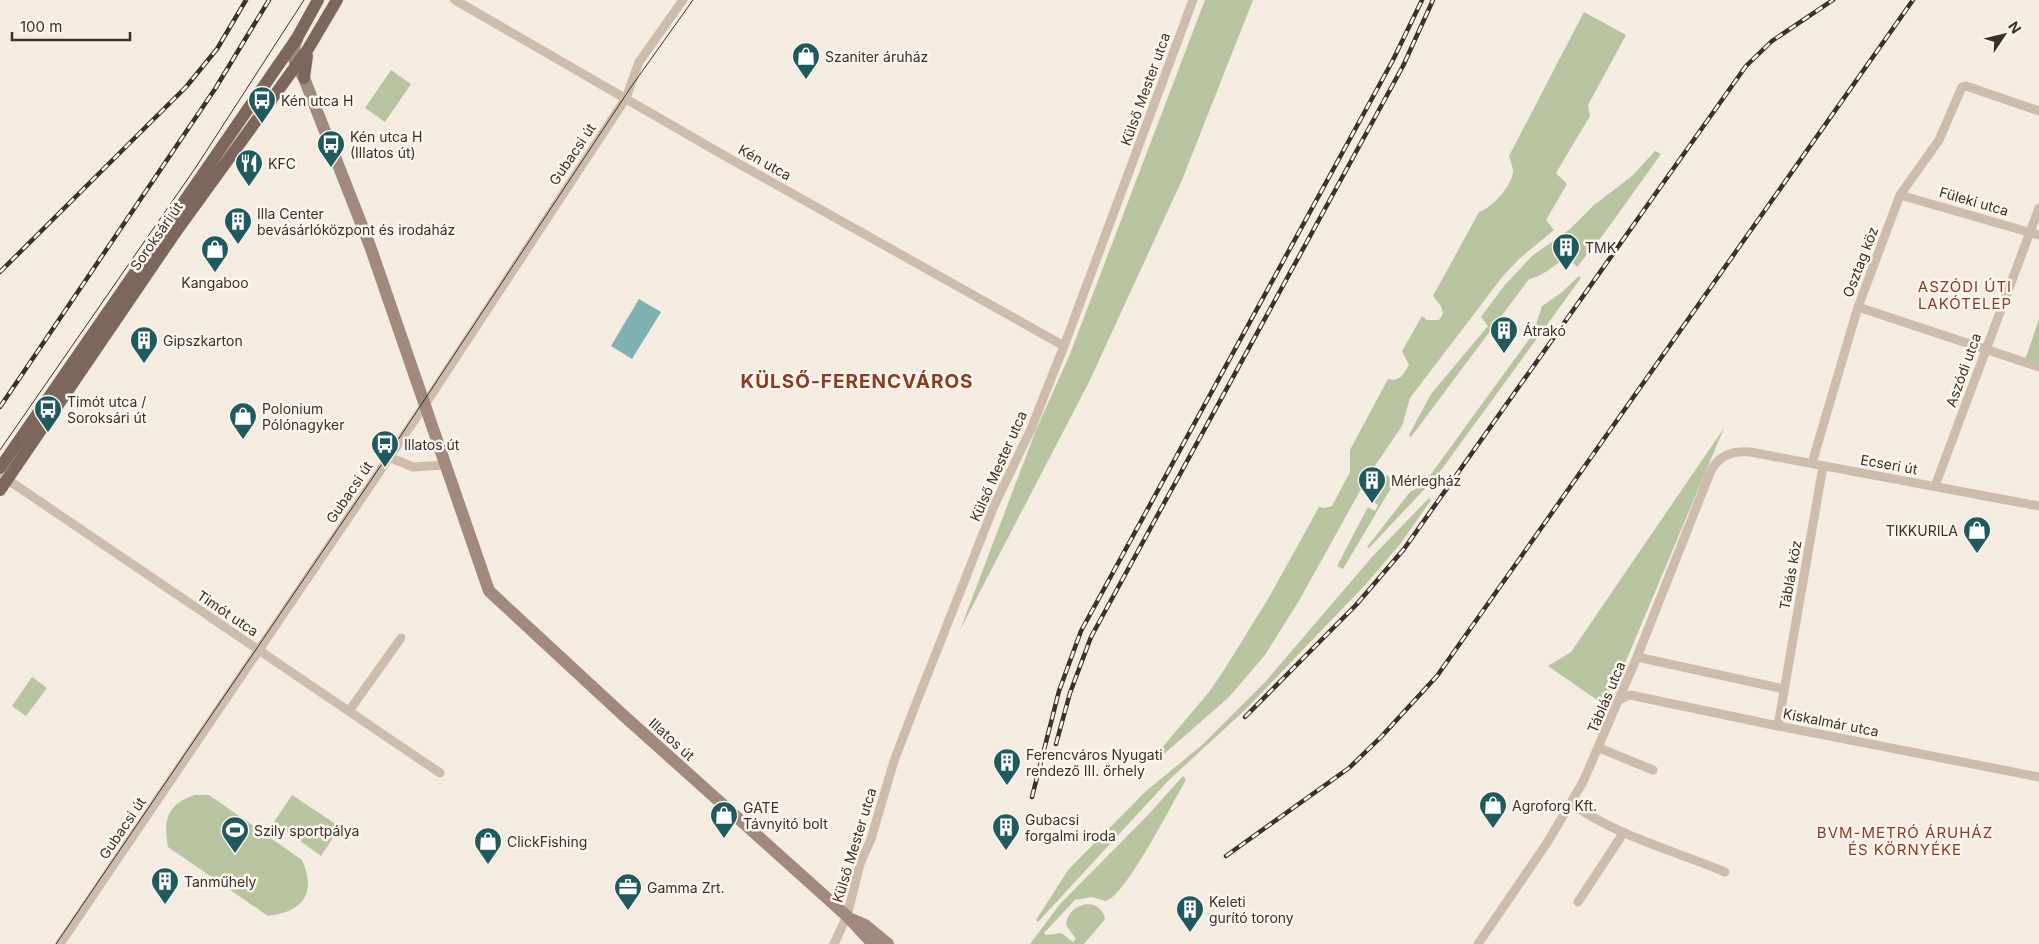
<svg xmlns="http://www.w3.org/2000/svg" width="2039" height="944" font-family="Inter,sans-serif">
  <rect width="100%" height="100%" fill="#f4ebe1"/>
  <path fill="#b8c4a0" d="M1205,0h48l-71,180 -93,202 -129,248 76,-200 34,-76z
    M1584,12l42,23 -38,70 2,11 -34,57 11,11 -21,36 8,10 -35,29 -16,17 -93,122 -8,28 -32,47 -70,126 -35,56 -36,42 -65,57 -4,-4 49,-58 15,-22 44,-71 51,-92 6,1 7,-2 18,-34v-22l38,-71c12,3 15,-4 21,-14l-7,-14 20,-35 5,4h12l4,-6 -2,-8 -8,-10 46,-84c14,-5 33,-26 34,-41 0,-4 -3,-11 -4,-15z
    M391,70l20,14 -26,38 -20,-14z
    M1655,151l6,3 -58,81 -26,32 -8,-9c-15,5 -25,19 -40,21l-118,158 -2,-2 22,-41 57,-68 -7,-9 23,-31 28,-30 38,-27 24,-24 38,-29z
    M1579,276l2,2 -145,199 -67,71 -2,-1 43,-55 13,-7 110,-151 9,-28 19,-13z
    M2039,319v45l-14,-4z
    M1724,428l-98,233 -23,43 -55,-38 23,-14z
    M1387,475l7,8 -51,86 -6,-3 31,-59 7,4 3,-6 -5,-4z
    M1429,498l2,2 -30,43 -35,41 -121,126 -76,70 -131,142 -2,-2 32,-50 77,-78 57,-47 64,-64 106,-124z
    M32,677l15,11 -21,28 -14,-10z
    M1183,776l3,4c-14,23 -59,114 -80,121l-14,-4 -17,3 -31,33 2,2 15,-2 12,9 3,-3 -10,-14c2,-22 34,-30 39,-6l-21,25h-54l30,-40 88,-89z
    M195,795h14l93,65c15,33 1,52 -34,56l-100,-69c-5,-27 -1,-43 27,-52z
    M292,795l48,32 -19,29 -47,-34z"/>
  <path fill="#7fb0b2" d="M639,299l22,13 -29,47 -21,-13z"/>
  <g fill="none" stroke-linecap="round" stroke-linejoin="round">
    <path stroke="#cdbbac" stroke-width="9" d="M455,0l263,152 346,194
      M1900,195l139,40
      M1858,307l181,60
      M389,457l24,10 31,-2
      M1812,463l46,-156 42,-112 39,-55 23,-53 4,-1 73,25
      M0,478l14,6 426,289
      M1935,486l104,-278
      M1637,657l147,32
      M1619,700l11,-5 148,31 261,51
      M349,711l52,-73
      M1778,726l45,-260
      M1599,748l54,22
      M1572,804c45,32 103,47 153,68
      M1578,902l46,-70
      M60,944l364,-538 202,-308 13,-36 44,-62
      M834,944l13,-28 13,-52 11,-25 23,-78 23,-60 77,-195 37,-77 33,-83 129,-346
      M1478,944l69,-101 36,-61 54,-125 73,-184c8,-18 22,-22 40,-21l289,54"/>
    <path stroke="#a18a7d" stroke-width="12" d="M297,39c-7,18 -3,23 7,39l66,168 119,345 134,124 224,201 26,28
      M851,919l14,6 23,19"/>
    <path stroke="#7d675c" stroke-width="12" d="M304,78l3,-22
      M0,468l297,-430 21,-38
      M0,490l175,-257 133,-184 29,-49"/>
    <path stroke="#3b302b" stroke-width="1" d="M0,450l196,-283 108,-167
      M56,944l330,-486 245,-371 62,-87"/>
    <g stroke="#3b302b" stroke-width="4.5">
      <path id="rail" d="M0,272l186,-185 31,-38 29,-49
        M0,407l215,-318 54,-89
        M1245,717l111,-112 48,-56 342,-483 26,-25 61,-41
        M1056,744l14,-51 21,-56 312,-571 30,-66
        M1032,797l27,-106 22,-60 312,-571 29,-60
        M1226,856l123,-88 32,-31 56,-61 476,-676"/>
    </g>
    <use href="#rail" stroke="#fbf5ee" stroke-width="2.5" stroke-dasharray="8" stroke-linecap="butt"/>
  </g>
  <defs>
    <g id="shop-pin" transform="scale(1.4375)"><path d="M0 17L-7.5 6A9.5 9.5 0 1 1 7.5 6Z" fill="#1f5a5e" stroke="#fbf5ee"/><path d="M-5-2.5h2.3a2.7 3.5 0 0 1 5.4 0H5L5.5 6h-11ZM-1.5-2.5h3a1.5 2.3 0 0 0-3 0Z" fill="#fff"/></g>
    <g id="bus-pin" transform="scale(1.4375)"><path d="M0 17L-7.5 6A9.5 9.5 0 1 1 7.5 6Z" fill="#1f5a5e" stroke="#fbf5ee"/><path d="M-5-6H5V4H4V6H2V4H-2V6H-4V4H-5ZM-3.5-4V0h7V-4ZM-3.5 1.2v1.5H-2V1.2ZM2 1.2v1.5H3.5V1.2Z" fill="#fff"/></g>
    <g id="restaurant-pin" transform="scale(1.4375)"><path d="M0 17L-7.5 6A9.5 9.5 0 1 1 7.5 6Z" fill="#1f5a5e" stroke="#fbf5ee"/><path d="M-5-6h1v4h1v-4h1v4h1v-4h1v5L-1.5 .5V6h-2V.5L-5-1ZM5-6V6H3V1.5H1.5Q1.5-4 5-6Z" fill="#fff"/></g>
    <g id="building-pin" transform="scale(1.4375)"><path d="M0 17L-7.5 6A9.5 9.5 0 1 1 7.5 6Z" fill="#1f5a5e" stroke="#fbf5ee"/><path d="M-4-6H4V6H1V3H-1V6H-4ZM-2.5-4.3h1.7v1.8h-1.7ZM.8-4.3h1.7v1.8H.8ZM-2.5-1h1.7V.8h-1.7ZM.8-1h1.7V.8H.8Z" fill="#fff"/></g>
    <g id="stadium-pin" transform="scale(1.4375)"><path d="M0 17L-7.5 6A9.5 9.5 0 1 1 7.5 6Z" fill="#1f5a5e" stroke="#fbf5ee"/><path d="M0-5a6.5 5 0 1 0 0 10a6.5 5 0 1 0 0-10ZM-3.5-1.8h7v3.6h-7Z" fill="#fff"/></g>
    <g id="office-pin" transform="scale(1.4375)"><path d="M0 17L-7.5 6A9.5 9.5 0 1 1 7.5 6Z" fill="#1f5a5e" stroke="#fbf5ee"/><path d="M-6-3h4V-5.5h4V-3h4V5H-6ZM-1-4.5V-3h2v-1.5ZM-6 0V1H6V0Z" fill="#fff"/></g>
  </defs>
  <g fill-rule="evenodd">
    <use href="#shop-pin" x="806" y="56"/>
    <use href="#bus-pin" x="262" y="100"/>
    <use href="#bus-pin" x="331" y="144"/>
    <use href="#restaurant-pin" x="249" y="163"/>
    <use href="#building-pin" x="238" y="221"/>
    <use href="#building-pin" x="1566" y="247"/>
    <use href="#shop-pin" x="215" y="249"/>
    <use href="#building-pin" x="1504" y="330"/>
    <use href="#building-pin" x="144" y="340"/>
    <use href="#bus-pin" x="48" y="409"/>
    <use href="#shop-pin" x="243" y="416"/>
    <use href="#bus-pin" x="385" y="444"/>
    <use href="#building-pin" x="1372" y="480"/>
    <use href="#shop-pin" x="1977" y="530"/>
    <use href="#building-pin" x="1007" y="762"/>
    <use href="#shop-pin" x="1493" y="805"/>
    <use href="#shop-pin" x="724" y="815"/>
    <use href="#building-pin" x="1006" y="827"/>
    <use href="#stadium-pin" x="235" y="830"/>
    <use href="#shop-pin" x="488" y="841"/>
    <use href="#building-pin" x="165" y="881"/>
    <use href="#office-pin" x="628" y="887"/>
    <use href="#building-pin" x="1190" y="909"/>
  </g>
  <g text-anchor="middle" dominant-baseline="central" stroke-width="5" stroke-linejoin="round" paint-order="stroke">
    <g font-size="14" fill="#3b302b" stroke="#fbf5ee" text-anchor="start">
      <text x="825" y="56">Szaniter áruház</text>
      <text x="281" y="100">Kén utca H</text>
      <text x="350" y="136">Kén utca H<tspan x="350" dy="16">(Illatos út)</tspan></text>
      <text x="268" y="163">KFC</text>
      <text x="257" y="213">Illa Center<tspan x="257" dy="16">bevásárlóközpont és irodaház</tspan></text>
      <text x="1585" y="247">TMK</text>
      <text x="215" y="282" text-anchor="middle">Kangaboo</text>
      <text x="1523" y="330">Átrakó</text>
      <text x="163" y="340">Gipszkarton</text>
      <text x="67" y="401">Timót utca /<tspan x="67" dy="16">Soroksári út</tspan></text>
      <text x="262" y="408">Polonium<tspan x="262" dy="16">Pólónagyker</tspan></text>
      <text x="404" y="444">Illatos út</text>
      <text x="1391" y="480">Mérlegház</text>
      <text x="1958" y="530" text-anchor="end">TIKKURILA</text>
      <text x="1026" y="754">Ferencváros Nyugati<tspan x="1026" dy="16">rendező III. őrhely</tspan></text>
      <text x="1512" y="805">Agroforg Kft.</text>
      <text x="743" y="807">GATE<tspan x="743" dy="16">Távnyitó bolt</tspan></text>
      <text x="1025" y="819">Gubacsi<tspan x="1025" dy="16">forgalmi iroda</tspan></text>
      <text x="254" y="830">Szily sportpálya</text>
      <text x="507" y="841">ClickFishing</text>
      <text x="184" y="881">Tanműhely</text>
      <text x="647" y="887">Gamma Zrt.</text>
      <text x="1209" y="901">Keleti<tspan x="1209" dy="16">gurító torony</tspan></text>
    </g>
    <g font-size="14" fill="#3b302b" stroke="#fbf5ee">
      <text transform="translate(1145 89) rotate(-70)">Külső Mester utca</text>
      <text transform="translate(572 154) rotate(-56)">Gubacsi út</text>
      <text transform="translate(765 162) rotate(29)">Kén utca</text>
      <text transform="translate(1974 201) rotate(16)">Füleki utca</text>
      <text transform="translate(156 236) rotate(-55)">Soroksári út</text>
      <text transform="translate(1860 262) rotate(-69)">Osztag köz</text>
      <text transform="translate(1963 370) rotate(-70)">Aszódi utca</text>
      <text transform="translate(1889 464) rotate(10)">Ecseri út</text>
      <text transform="translate(998 466) rotate(-66)">Külső Mester utca</text>
      <text transform="translate(349 492) rotate(-56)">Gubacsi út</text>
      <text transform="translate(1790 575) rotate(-80)">Táblás köz</text>
      <text transform="translate(228 613) rotate(34)">Timót utca</text>
      <text transform="translate(1606 697) rotate(-67)">Táblás utca</text>
      <text transform="translate(1831 722) rotate(11)">Kiskalmár utca</text>
      <text transform="translate(672 739) rotate(42)">Illatos út</text>
      <text transform="translate(122 828) rotate(-56)">Gubacsi út</text>
      <text transform="translate(854 845) rotate(-73)">Külső Mester utca</text>
    </g>
    <g font-size="15" letter-spacing="1" fill="#8c3b22" stroke="#fbf5ee">
      <text x="1965" y="286">ASZÓDI ÚTI<tspan x="1965" dy="17">LAKÓTELEP</tspan></text>
      <text x="1905" y="832">BVM-METRÓ ÁRUHÁZ<tspan x="1905" dy="17">ÉS KÖRNYÉKE</tspan></text>
    </g>
    <g font-size="19" font-weight="bold" letter-spacing="1" fill="#8c3b22" stroke="#fbf5ee">
      <text x="857" y="381">KÜLSŐ-FERENCVÁROS</text>
    </g>
  </g>
  <g transform="translate(2004 35) rotate(55)" stroke="#fbf5ee" stroke-width="4" paint-order="stroke">
  <path d="M0-4L9 19L0 12L-9 19Z" fill="#3b302b"/>
  <text y="-8" font-size="14" font-weight="bold" text-anchor="middle" fill="#3b302b">N</text>
  </g>
  <path d="M12 32v8h118v-8" fill="none" stroke="#3b302b" stroke-width="2.5"/>
  <text x="20" y="32" font-size="15" fill="#3b302b" stroke="#fbf5ee" stroke-width="4" paint-order="stroke">100 m</text>
</svg>
